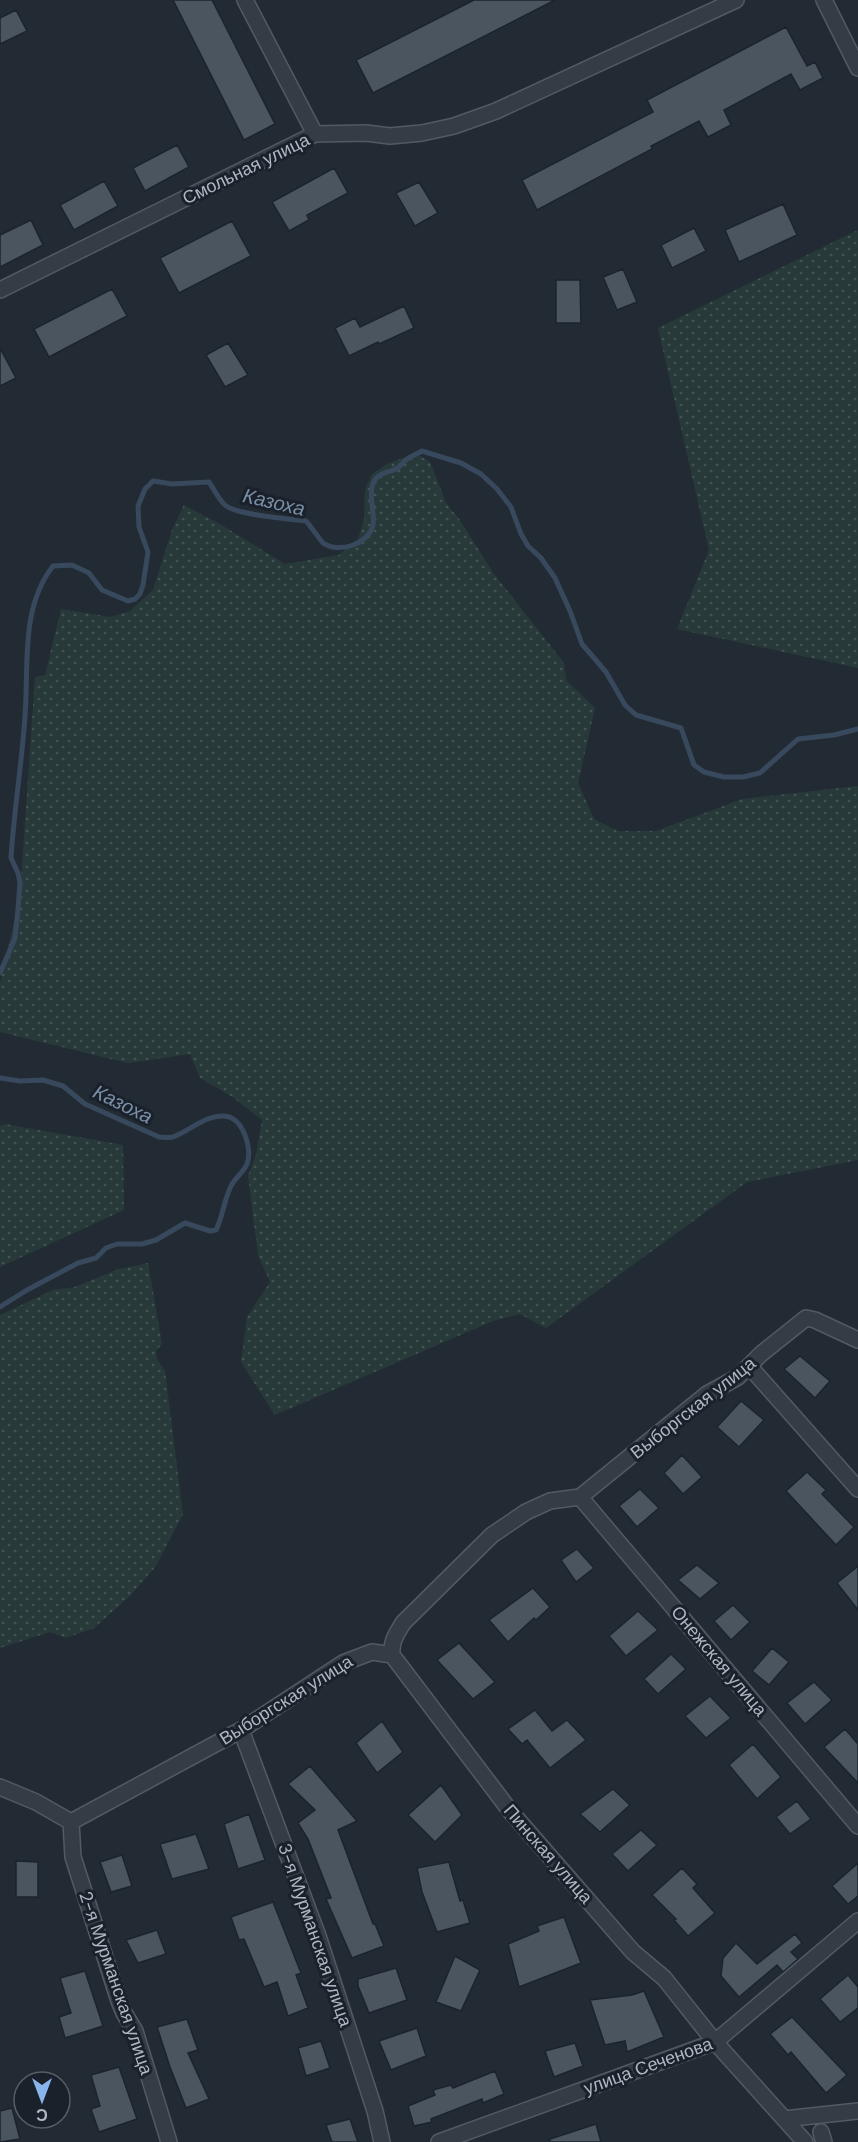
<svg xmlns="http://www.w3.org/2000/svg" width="858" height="2142" font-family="'DM Sans',sans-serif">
  <defs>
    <pattern id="grass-dots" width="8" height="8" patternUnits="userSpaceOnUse" patternTransform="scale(1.5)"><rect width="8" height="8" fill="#273a39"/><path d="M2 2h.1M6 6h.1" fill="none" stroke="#445454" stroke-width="1.8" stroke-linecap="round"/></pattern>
  </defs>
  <rect width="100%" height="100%" fill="#222b34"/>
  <path fill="url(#grass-dots)" d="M858,230v438l-181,-39 32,-79 -51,-222z
    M416,453l14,9 16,41 13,16 35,55 70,89 2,17 29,28 -17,75 16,36 24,12h38l86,-32 116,-13v374l-111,22 -201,146 -26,-14 -27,7 -218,94 -34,-53 6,-45 23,-35 -12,-27 -10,-79 8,-21 6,-35 -31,-24 -31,-18 -10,-24 -62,9 -128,-31v-49l20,-87 15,-219 10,-2 16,-66 49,8 20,-6 23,-21 19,-60 12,-25 39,21 62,38 54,-9 19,-16 6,-20 1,-29 7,-16 15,-10z
    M5,1124l118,21 1,65 -124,57v-141z
    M148,1263l14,81 -6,7 1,8 8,12 18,143 -27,52 -26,30 -36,32 -28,10 -16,-6 -50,16v-333l53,-25 22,-3 41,-17z"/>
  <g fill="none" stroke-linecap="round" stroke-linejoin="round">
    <path stroke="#38495d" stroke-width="5" d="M0,973l15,-35 3,-29 2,-27 -2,-9 -7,-15c3,-48 11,-95 14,-142 4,-50 -5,-108 28,-150l19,-1 17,8 13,17 26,11 7,-2 5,-5 3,-9 5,-33 -9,-25 -1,-21 7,-17 8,-8 19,3 37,-2c5,7 10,18 16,23 11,10 64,14 81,16 4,4 14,19 17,22 16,11 46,1 50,-18 2,-14 -5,-28 0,-42 4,-10 14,-10 23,-14 4,-2 6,-6 10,-9 5,-4 11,-6 16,-9l39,12 20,11 16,15 14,18 10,27 7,12 13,12 14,20 15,33 12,33 24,28 19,33 11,10 45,13 13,37 10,7 20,5h19l17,-4 38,-34 36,-4 24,-6
      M0,1078l20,3 23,-1 20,6 22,18 74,33c4,0 10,1 14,0 17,-6 32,-22 51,-21 19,1 29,33 23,48 -4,9 -12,14 -16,22 -7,14 -8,30 -15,44l-6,1 -25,-8 -29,17 -14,4h-25l-11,4 -10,10 -18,5 -51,27 -27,17"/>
  </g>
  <path fill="#4a5560" stroke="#1c232c" stroke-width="1.5" d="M173,0h39l63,124 -31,16z
    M474,0h81l-182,93 -17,-33z
    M16,10l11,21 -27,13v-26z
    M786,27l21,39 8,-4 8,16 -23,12 -9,-16 -67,36 7,15 -23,12 -9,-16 -48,25 1,3 -115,61 -15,-30 131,-68 -6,-12z
    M177,145l12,22 -44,24 -12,-23z
    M334,168l14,25 -41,22 2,5 -20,11 -17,-29z
    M104,181l14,25 -44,24 -14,-25z
    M419,182l19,31 -23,13 -19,-33z
    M783,204l14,31 -58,27 -14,-32z
    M31,220l12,25 -43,22v-32z
    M232,221l19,35 -72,37 -19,-35z
    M694,228l12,23 -34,17 -11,-23z
    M623,269l14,33 -20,8 -14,-33z
    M556,280h24l1,43h-25z
    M112,289l15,27 -78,41 -15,-28z
    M404,306l10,22 -35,16 -1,-2 -29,14 -14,-28 20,-10 5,9z
    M228,343l20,32 -23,12 -19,-32z
    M0,348l16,30 -16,8z
    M800,1356l30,25 -15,17 -31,-29z
    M741,1401l23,19 -25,27 -22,-20z
    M682,1455l20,22 -19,17 -19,-21z
    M807,1472l19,18 -4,4 32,33 -18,18 -50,-54z
    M640,1489l19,19 -22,19 -18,-21z
    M577,1549l17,19 -18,14 -15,-22z
    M697,1565l22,18 -19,16 -22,-19z
    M858,1566v44l-21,-27z
    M533,1588l17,19 -14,13 -2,-2 -26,24 -19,-22z
    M733,1605l17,17 -19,18 -17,-19z
    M638,1611l20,19 -32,26 -17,-20z
    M459,1643l36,39 -22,17 -36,-39z
    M772,1648l17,14 -20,23 -17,-14z
    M671,1654l15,15 -28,25 -14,-15z
    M814,1682l18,18 -27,24 -18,-21z
    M710,1696l21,22 -25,20 -21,-22z
    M535,1710l17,21 15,-11 19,20 -36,28 -23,-28 -5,4 -14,-15z
    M382,1721l21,31 -26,21 -21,-30z
    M845,1729l13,15v39l-34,-36z
    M753,1744l28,33 -24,22 -28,-34z
    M310,1766l47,55 -19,9 35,94h2l9,22 -32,12 -26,-59 5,-1 -23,-59 -10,-16 17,-13 -27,-26z
    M441,1785l21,30 -27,27 -27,-27z
    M613,1789l17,16 -30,27 -20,-18z
    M797,1801l14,18 -21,15 -14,-17z
    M249,1814l16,46 -27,9 -14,-45z
    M641,1830l16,15 -29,26 -16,-17z
    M196,1834l13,35 -37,10 -12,-35z
    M122,1855l10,31 -21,6 -11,-30z
    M16,1861l22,1v35h-22z
    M449,1862l11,39 3,-1 7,23 -33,9 -15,-40 -5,-24z
    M858,1863v33l-10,8 -16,-18z
    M682,1868l15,16 -4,4 22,25 -27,23 -14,-16 2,-1 -24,-24z
    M273,1902l28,71 -5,2 12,33 -20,8 -11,-34 -13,5 -20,-48 -5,1 -8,-23z
    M564,1917l17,46 -62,24 -11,-43 31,-13 -2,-5z
    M157,1930l9,24 -28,9 -12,-23z
    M795,1934l7,9 -11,9 7,7 -15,13 -6,-7 -38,32 -18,-21 2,-18 13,-15 21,21z
    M455,1956l25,14 -19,41 -25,-9z
    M396,1968l11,32 -38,13 -11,-27v-7z
    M85,1971l18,55 -38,12 -6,-21 12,-4 -11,-35z
    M848,1975l10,12v21l-18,14 -20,-23z
    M644,1991l20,46 -37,15 -2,-11 -20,4 -15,-45 42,-5z
    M792,2017l55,58 -21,18 -35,-41 -3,3 -18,-21z
    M187,2019l11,31 -10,3 21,46 -23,9 -16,-41 -13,-40z
    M417,2028l9,28 -35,14 -12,-29z
    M321,2041l9,27 -24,8 -8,-28z
    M575,2043l8,23 -29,11 -9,-26z
    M119,2067l18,52 -38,13 -8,-23 9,-3 -9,-31z
    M495,2071l9,23 -21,9 -1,-4 -51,20 1,3 -18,4 -6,-20 27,-11 -2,-5 18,-5 2,3z
    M12,2108l8,31 -20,3v-31z
    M350,2119l8,23h-26l-6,-17z
    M596,2124l5,18h-51v-3z"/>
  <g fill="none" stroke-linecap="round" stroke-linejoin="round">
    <g stroke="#525a63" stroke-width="18">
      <path id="street" d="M245,0l70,134
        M824,0l34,68
        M0,290l315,-156 51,-1 24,3 32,-3 32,-7 42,-15 240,-111
        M749,1366l109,123
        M580,1497l278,329
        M392,1655l119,157 122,140 31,26 51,64 90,100
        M392,1655c-1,-14 4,-20 11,-32l89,-88 34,-23 24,-11 30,-4 127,-103 31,-17 23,-23 45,-36 9,2 43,20
        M241,1730l77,206 57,175 7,31
        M0,1787l36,15 35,20
        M71,1822l170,-92 102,-67 29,-11 20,3
        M71,1822l2,35 46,144 5,12 11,18 34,111
        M784,2119l74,-8
        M821,2132l3,10
        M439,2142l276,-100 143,-121"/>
    </g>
    <use href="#street" stroke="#353c45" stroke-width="15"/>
  </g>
  <g text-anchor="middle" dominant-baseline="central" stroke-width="6" stroke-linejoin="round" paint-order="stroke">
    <g font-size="18" fill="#afb7c2" stroke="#1a212a">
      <text transform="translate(246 169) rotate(-26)">Смольная улица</text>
      <text transform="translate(693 1408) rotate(-38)">Выборгская улица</text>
      <text transform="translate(719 1661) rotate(50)">Онежская улица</text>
      <text transform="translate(286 1700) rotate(-32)">Выборгская улица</text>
      <text transform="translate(548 1854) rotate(49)">Пинская улица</text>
      <text transform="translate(315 1935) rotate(71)">3-я Мурманская улица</text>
      <text transform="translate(116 1983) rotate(71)">2-я Мурманская улица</text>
      <text transform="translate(648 2066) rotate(-20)">улица Сеченова</text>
    </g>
    <g font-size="20" font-style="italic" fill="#7a8fa8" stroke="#1a212a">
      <text transform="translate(274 502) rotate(13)">Казоха</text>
      <text transform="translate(123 1104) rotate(26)">Казоха</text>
    </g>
  </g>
  <g transform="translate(42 2100) rotate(180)"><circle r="28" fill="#1a212a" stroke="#565d67" stroke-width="1.5"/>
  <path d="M0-4.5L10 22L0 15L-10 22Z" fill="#89b5ed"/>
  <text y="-9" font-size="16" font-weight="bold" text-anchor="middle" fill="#afb7c2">С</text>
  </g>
</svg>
